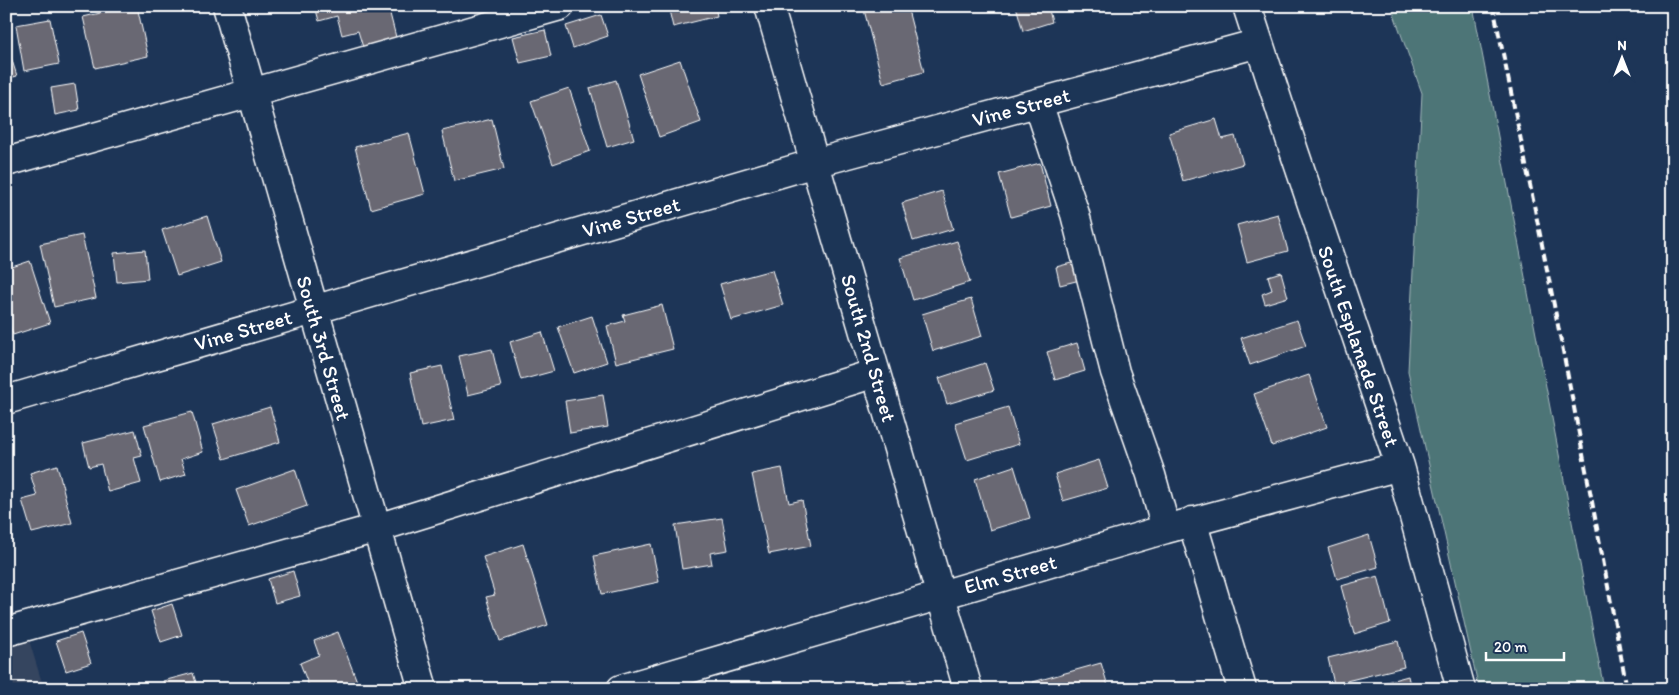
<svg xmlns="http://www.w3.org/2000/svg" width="1679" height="695" font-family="Itim,sans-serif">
  <rect width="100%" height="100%" fill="#1d3557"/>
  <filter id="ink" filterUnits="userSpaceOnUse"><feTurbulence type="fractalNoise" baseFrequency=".02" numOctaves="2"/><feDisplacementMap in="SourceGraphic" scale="10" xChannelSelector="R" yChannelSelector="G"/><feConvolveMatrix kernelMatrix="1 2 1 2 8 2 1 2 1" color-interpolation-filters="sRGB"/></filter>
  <g filter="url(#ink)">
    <path fill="#34445f" d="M25,627l19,62h-38v-57z"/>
    <path fill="#4d7477" stroke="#a6babb" d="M1391,6h82l131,683h-125l-71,-318 14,-278z"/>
    <path fill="#696873" stroke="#fff" d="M131,6h6l11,50 -53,12 -12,-51z
      M315,6h73l10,39 -33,9 -7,-23 -16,4 -5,-19 -18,5z
      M668,6h47l2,10 -44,11z
      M863,6h44l17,66 -41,11z
      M1016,6h32l4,16 -29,9z
      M601,15l7,21 -35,12 -7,-22z
      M50,19l9,45 -35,7 -8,-46z
      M545,30l6,26 -31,7 -7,-26z
      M6,42l11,34 -11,3z
      M680,60l21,62 -42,15 -21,-63z
      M616,80l18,59 -27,8 -17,-59z
      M75,84l4,26 -24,5 -4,-27z
      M569,88l21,63 -37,13 -22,-63z
      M492,119l12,50 -50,12 -12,-50z
      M1216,119l6,20 13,-3 8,28 -60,17 -14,-48z
      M409,133l16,61 -54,15 -16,-62z
      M1040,163l11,43 -40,11 -12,-43z
      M942,191l11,38 -40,12 -11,-38z
      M1278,214l10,37 -41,11 -10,-37z
      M207,216l14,46 -44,14 -15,-46z
      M82,235l14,63 -42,9 -14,-63z
      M957,241l13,41 -57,18 -13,-42z
      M145,250l3,29 -31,3 -3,-29z
      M30,261l20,62 -37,12 -7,-22v-44z
      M1079,261l5,18 -24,6 -4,-18z
      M772,270l11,35 -52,15 -11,-36z
      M1281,272l7,25 -23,7 -3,-10 10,-4 -4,-14z
      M971,299l11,37 -49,15 -11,-37z
      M662,305l11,44 -57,14 -9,-37 18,-5 -2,-6z
      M592,316l15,46 -33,11 -16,-46z
      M1297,320l9,26 -56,19 -9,-27z
      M542,332l12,39 -33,9 -11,-38z
      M1077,343l8,28 -30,9 -8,-28z
      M492,349l9,38 -33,8 -9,-39z
      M985,363l9,27 -47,14 -8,-26z
      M442,366l12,54 -33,7 -11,-54z
      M1309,375l18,52 -55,19 -18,-52z
      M603,395l5,32 -38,6 -5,-32z
      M270,407l10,35 -56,17 -11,-35z
      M1008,407l11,37 -52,16 -12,-37z
      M192,412l11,40 -22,7 5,15 -26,8 -16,-57z
      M135,430l7,26 -8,2 7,25 -33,9 -7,-28 -12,3 -6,-24z
      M1099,460l9,28 -45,13 -8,-27z
      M57,465l15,58 -40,10 -10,-33 15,-4 -7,-23z
      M1014,466l16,52 -40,12 -15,-51z
      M782,468l7,35 13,-3 9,46 -42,8 -17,-80z
      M295,469l12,37 -58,20 -13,-36z
      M722,518l6,32 -18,3 2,11 -30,5 -7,-44z
      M1369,535l9,32 -41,12 -9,-31z
      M523,544l25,81 -48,16 -14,-44 9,-2 -12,-38z
      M651,544l8,38 -57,12 -8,-38z
      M293,571l7,25 -25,7 -7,-24z
      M1378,576l12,47 -36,11 -13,-48z
      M172,604l10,31 -21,7 -10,-31z
      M338,632l20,52 -14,5h-34l-10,-26 19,-8 -5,-14z
      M81,633l10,30 -25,8 -10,-30z
      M1398,641l6,26 -70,17 -6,-26z
      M1101,663l7,23 -11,3h-62l-2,-7z
      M193,673l5,16h-33l-2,-8z
      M1408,676l3,13h-39l-1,-3z
      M911,679l2,10h-40z"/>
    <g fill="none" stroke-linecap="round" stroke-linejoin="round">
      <g stroke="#fff" stroke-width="31">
        <path id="minor" d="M227,6l196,683
          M769,6l199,683
          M1247,6l47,145 106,315 61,223
          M1038,103l37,111 40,158 36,103 15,54
          M6,162l554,-156
          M6,400l809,-237 444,-120
          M1192,521l50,168
          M6,632l371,-104 499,-155
          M621,689l545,-160 234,-63"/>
      </g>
      <use href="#minor" stroke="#1d3557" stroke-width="28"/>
      <path stroke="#fff" stroke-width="4" stroke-dasharray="8 4" stroke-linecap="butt" d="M1493,6c48,227 92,455 134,683"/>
    </g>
  </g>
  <g text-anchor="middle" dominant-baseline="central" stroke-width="4.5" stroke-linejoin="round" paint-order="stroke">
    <g font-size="21" fill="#fff" stroke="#1d3557">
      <text transform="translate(1021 107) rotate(-15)">Vine Street</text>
      <text transform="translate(631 217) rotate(-16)">Vine Street</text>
      <text transform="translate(243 330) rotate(-16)">Vine Street</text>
      <text transform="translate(1359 346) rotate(71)">South Esplanade Street</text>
      <text transform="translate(324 348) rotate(74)">South 3rd Street</text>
      <text transform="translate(869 348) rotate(74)">South 2nd Street</text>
      <text transform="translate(1010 574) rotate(-16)">Elm Street</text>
    </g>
  </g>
  <rect width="1679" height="695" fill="none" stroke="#1d3557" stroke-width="25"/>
  <rect x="12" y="12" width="1654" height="670" fill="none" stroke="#fff" stroke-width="2" filter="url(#ink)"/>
  <g transform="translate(1622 58)" stroke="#1d3557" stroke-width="4" paint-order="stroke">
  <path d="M0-4L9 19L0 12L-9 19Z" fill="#ffffff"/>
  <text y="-8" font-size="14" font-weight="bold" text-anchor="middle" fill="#ffffff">N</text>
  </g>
  <path d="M1486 652v8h78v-8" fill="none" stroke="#ffffff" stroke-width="2.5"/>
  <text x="1494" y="652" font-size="15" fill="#ffffff" stroke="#1d3557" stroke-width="4" paint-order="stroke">20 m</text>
</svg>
